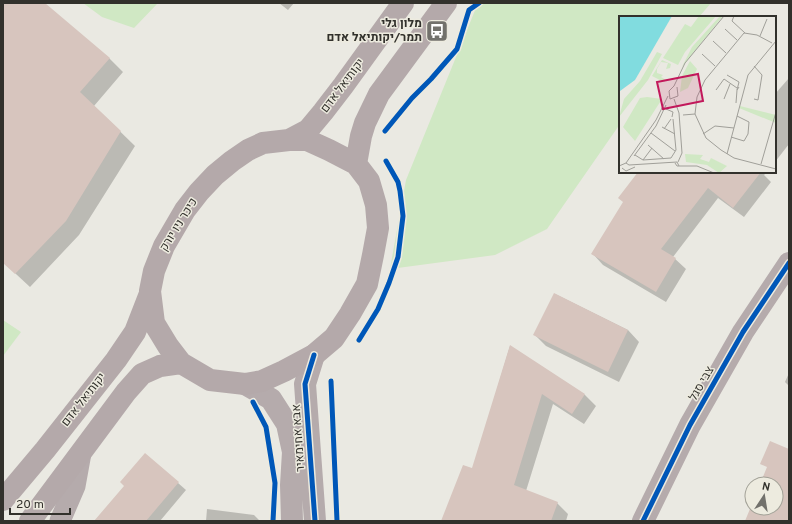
<svg xmlns="http://www.w3.org/2000/svg" width="792" height="524" font-family="Overpass,Heebo,sans-serif">
  <rect width="100%" height="100%" fill="#eae9e2"/>
  <path fill="#d0e8c4" d="M83,3h75l-24,25 -32,-11z
    M478,3h233l-12,14h-79v107l-73,105 -52,26 -105,14 16,-89z
    M3,320l18,12 -18,24z"/>
  <path fill="#0003" d="M3,3h39l67,55 14,14 -29,34 41,40 -56,89 -49,52 -27,-25z
    M279,3h15l-6,7z
    M789,78v66l-14,18v-68z
    M640,172h127l-3,3 7,7 -27,35 -26,-19 -45,59 13,12 -20,33 -63,-37 -10,-11 31,-52z
    M555,294l73,36 11,12 -20,40 -73,-36 -11,-11z
    M510,346l75,49 11,11 -12,18 -31,-20 -27,87 31,12 11,11 -2,7h-124l31,-52z
    M789,373v13l-4,-4z
    M145,454l41,36 -26,31h-65l30,-35z
    M207,509l47,6 6,6h-54z"/>
  <path fill="#d7c5be" d="M3,3h42l65,55 -30,34 41,39 -55,90 -51,53 -12,-11z
    M638,172h123l-28,36 -25,-20 -47,61 15,9 -20,34 -65,-38 32,-52 -5,-4z
    M554,293l74,37 -20,42 -75,-37z
    M510,345l75,49 -13,20 -30,-20 -28,91 44,17 -7,19h-110l22,-56 9,3z
    M770,441l19,8v72h-44l7,-17v4h24v-24h-16l7,-17 -7,-3z
    M145,453l34,29 -33,39h-52l30,-35 -4,-4z"/>
  <g fill="none" stroke-linecap="round" stroke-linejoin="round">
    <path stroke="#b5abac" stroke-width="21" d="M60,521l15,-35 6,-33"/>
    <path stroke="#b5abac" stroke-width="22" d="M314,355l-9,29 10,137
      M245,384l26,15 16,25 6,28 -2,33 1,36
      M643,521l47,-96 53,-93 46,-69"/>
    <path stroke="#b4a9aa" stroke-width="22" d="M289,140h18l22,10 27,14 13,17 7,24 2,23 -5,27 -6,29 -17,30 -16,24 -20,17 -30,16 -22,10 -17,3 -35,-4 -29,-17 -13,-17 -14,-23 -4,-32 4,-20 10,-25 21,-36 14,-18 16,-17 17,-14 16,-11 15,-7z
      M289,140l19,-10 15,-18 20,-26 60,-83
      M356,164l5,-28 4,-13 14,-29 67,-91
      M3,500l42,-50 71,-90 19,-28 14,-36
      M30,521l96,-129 16,-18 18,-8 21,-3"/>
    <g stroke="#edebdf" stroke-width="8">
      <path id="cycleway" d="M385,131l27,-33 19,-19 26,-30 12,-39 10,-7
        M359,340l19,-31 11,-26 9,-26 5,-41 -3,-25 -2,-9 -12,-21
        M314,355l-9,29 10,137
        M331,381l6,140
        M253,402l13,25 9,56 -2,38
        M643,521l47,-96 53,-93 46,-69"/>
    </g>
    <use href="#cycleway" stroke="#0057b8" stroke-width="5"/>
  </g>
  <defs>
    <g id="bus-square" transform="scale(1.15)"><rect x="-9" y="-9" width="18" height="18" rx="4" fill="#72716c" stroke="#edebdf"/><path d="M-5-6H5V4H4V6H2V4H-2V6H-4V4H-5ZM-3.5-4V0h7V-4ZM-3.5 1.2v1.5H-2V1.2ZM2 1.2v1.5H3.5V1.2Z" fill="#fff"/></g>
  </defs>
  <g fill-rule="evenodd">
    <use href="#bus-square" x="437" y="31"/>
  </g>
  <g text-anchor="middle" dominant-baseline="central" stroke-width="3" stroke-linejoin="round" paint-order="stroke">
    <g font-size="12" font-weight="bold" fill="#32312c" stroke="#edebdf" text-anchor="end">
      <text x="422" y="24">מלון גלי<tspan x="422" dy="14">תמר/יקותיאל אדם</tspan></text>
    </g>
    <g font-size="12" fill="#32312c" stroke="#edebdf">
      <text transform="translate(343 86) rotate(-53)">יקותיאל אדם</text>
      <text transform="translate(179 225) rotate(-58)">כיכר ניו יורק</text>
      <text transform="translate(702 384) rotate(-60)">צבי סגל</text>
      <text transform="translate(84 400) rotate(-52)">יקותיאל אדם</text>
      <text transform="translate(299 438) rotate(-94)">אבא אחימאיר</text>
    </g>
  </g>
  <g transform="translate(619 16)">
    <rect width="157" height="157" fill="#eae9e2"/>
    <path d="M80,0h17l-31,36 -7,13 -15,-7 22,-34 6,3zM101,0h3l-41,51 10,-20zM38,36l5,2 -14,26 -29,37 5,-18 16,-18zM43,44l9,4 -1,4 -4,1 2,-6 -7,-1 -4,7v4l6,2 -2,2 5,3 -2,2 -12,-6zM71,45l7,8 -9,19 -8,4 2,-16zM28,81l15,2 -27,42 -12,-14 17,-29zM121,90l36,9v8l-37,-15zM66,138l18,1 -3,4 9,3 2,-4 16,8 -8,7 -12,-8 -21,-3z" fill="#d0e8c4"/>
    <path d="M0,0h53l-37,64 -15,11z" fill="#81dcdf"/>
    <path fill="none" stroke="#a09f99" stroke-width="1" d="M115,0l-2,5 13,12M106,13l12,11M141,20l7,-17M94,25l13,12M153,27l-15,-8 -13,-2 -39,47 -8,17 -2,17 11,24 15,12 13,8 42,11M83,38l13,12M108,59l12,7 -2,8 2,-3M58,71l1,9 -8,3 -1,-8 5,-5 11,-23 39,-47M97,74l8,-11 13,9M55,83l5,14 3,40 -4,9M105,83l6,-15M135,83l4,1 4,-25 -8,-9M117,87l1,-13M47,93l7,3 -1,5M64,99l12,-1M43,111l13,7M45,113l7,-10M32,117l24,18M84,118l12,-8 19,2M112,121l13,4 4,-7 1,-12 -12,-6M29,129l16,14M108,138l21,-79 28,-34M16,139l8,5 28,-2 5,-8 -3,-31M15,140l22,-30 10,-21M24,144l9,-12M7,147l30,-43 12,-24M56,147l2,3h20l17,7M142,148l15,-52M0,150l7,-3 3,2 48,-3 2,4M3,152l4,3 9,-4"/>
    <path fill="#c2185b" fill-opacity="0.15" stroke="#c2185b" stroke-width="2" d="M79,58l5,27 -40,8 -6,-27z"/>
    <rect width="157" height="157" fill="none" stroke="#32312c" stroke-width="2"/>
  </g>
  <rect width="792" height="524" fill="none" stroke="#32312c" stroke-width="8"/>
  <g transform="translate(764 496) rotate(12)"><circle r="19" fill="#edebdf" stroke="#a2a197"/>
  <path d="M0-3L7 15L0 10L-7 15Z" fill="#72716c"/>
  <text y="-6" font-size="11" font-weight="bold" text-anchor="middle" fill="#32312c">N</text>
  </g>
  <path d="M10 508v6h60v-6" fill="none" stroke="#32312c" stroke-width="2"/>
  <text x="16" y="508" font-size="12" fill="#32312c" stroke="#edebdf" stroke-width="3" paint-order="stroke">20 m</text>
</svg>
